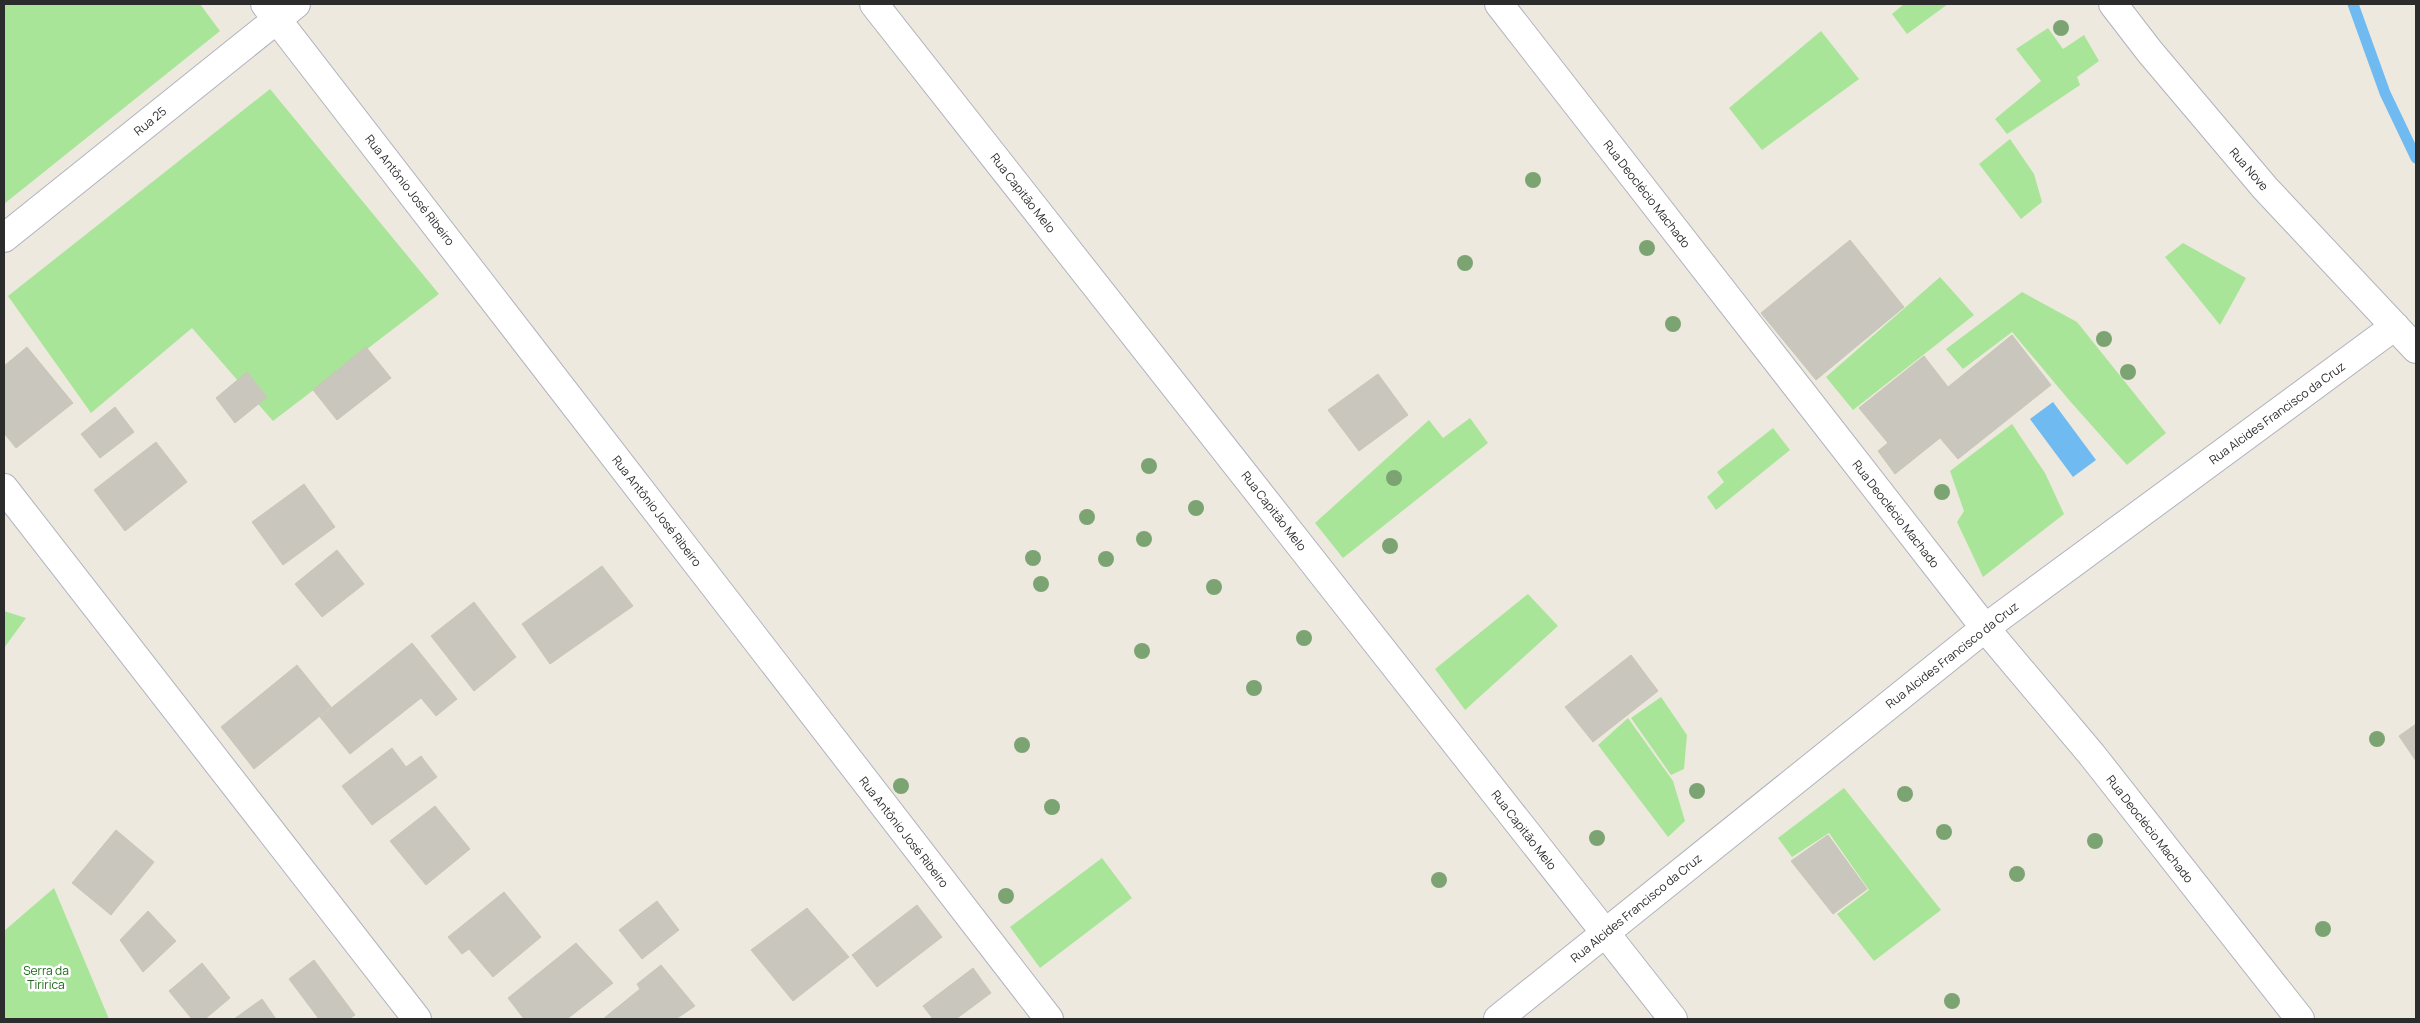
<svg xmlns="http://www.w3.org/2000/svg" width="2420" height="1023" font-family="Manrope,sans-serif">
  <rect width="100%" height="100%" fill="#eee9de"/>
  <path fill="#a8e599" d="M4,4h196l20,27 -216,173z
    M1904,4h44l-41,30 -15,-20z
    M2048,28l15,21 21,-14 15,26 -22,16 3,8 -73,49 -12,-15 46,-38 -25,-32z
    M1821,31l38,48 -97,71 -33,-42z
    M270,89l169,205 -166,127 -81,-93 -101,85 -83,-117z
    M2010,139l24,35 8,28 -21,17 -42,-55z
    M2183,243l63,35 -26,47 -55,-68z
    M1940,277l34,38 -121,95 -27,-33z
    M2022,292l55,30 89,111 -39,32 -58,-65 -57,-68 -49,37 -17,-20z
    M1470,418l18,25 -145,115 -28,-35 114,-103 14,18z
    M2012,424l33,49 19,41 -81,63 -26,-55 7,-11 -14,-40z
    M1773,428l17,22 -74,60 -9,-13 17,-15 -7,-10z
    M1528,594l30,32 -93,84 -30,-41z
    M4,611l22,7 -22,30z
    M1661,697l26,38 -3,34 -13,6 -40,-57z
    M1628,718l45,63 12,40 -17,16 -70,-92z
    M1844,788l97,122 -67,51 -37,-47 32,-24 -40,-57 -37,24 -14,-19z
    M1102,858l30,40 -92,70 -30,-41z
    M54,888l55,131h-105v-88z"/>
  <path fill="#6fbbf1" d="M2053,402l43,58 -23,17 -43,-58z"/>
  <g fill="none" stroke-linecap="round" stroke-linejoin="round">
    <path stroke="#6fbbf1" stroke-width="11" d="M2353,4l32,89 31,65"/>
  </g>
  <path fill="#c9c6bd" stroke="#c9c6b7" d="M1850,240l54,67 -88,73 -55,-67z
    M2012,335l39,50 -93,74 -18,-21 -45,36 -17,-23 10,-8 -29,-35 65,-52 24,31z
    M27,347l46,56 -57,45 -12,-15v-67z
    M366,347l25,31 -54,42 -24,-30z
    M247,372l20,25 -32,26 -19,-25z
    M1378,374l30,41 -49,36 -31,-41z
    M115,407l19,25 -34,26 -19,-24z
    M156,442l31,40 -62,49 -31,-41z
    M304,484l31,43 -52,38 -31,-43z
    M337,550l27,34 -42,33 -27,-33z
    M602,566l31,40 -83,58 -28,-40z
    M474,602l42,55 -42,34 -43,-55z
    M412,643l45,56 -21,17 -15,-18 -71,56 -30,-37z
    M1631,655l27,36 -65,51 -28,-35z
    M297,665l34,42 -77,62 -33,-42z
    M2416,724v37l-17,-25z
    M392,748l14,19 15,-11 16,21 -65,48 -30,-39z
    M435,806l35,43 -44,36 -36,-44z
    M116,830l38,32 -43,53 -39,-32z
    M1828,835l39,54 -34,25 -42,-53z
    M504,892l37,45 -48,40 -24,-28 -7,5 -14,-17z
    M657,901l22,29 -37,29 -23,-29z
    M917,905l25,32 -65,50 -25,-32z
    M807,908l42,49 -56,44 -42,-51z
    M148,911l28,30 -33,31 -23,-32z
    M576,943l37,40 -46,36h-43l-16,-21z
    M314,960l41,55 -6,4h-30l-30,-40z
    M202,963l28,35 -25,21h-13l-23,-28z
    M661,965l34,41 -19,13h-73l37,-30 -3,-5z
    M973,968l18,25 -35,26h-23l-10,-13z
    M262,999l14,20h-42z"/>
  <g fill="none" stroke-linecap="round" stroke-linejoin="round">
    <g stroke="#b2b2c0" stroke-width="30">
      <path id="street" d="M265,4l784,1015
        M1499,4l486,624 107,127 208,264
        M2113,4l37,48 115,136 151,161
        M4,238l292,-234
        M4,488l413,531
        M1498,1019l487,-391 410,-302"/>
    </g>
    <g stroke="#b2b2c0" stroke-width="30">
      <path id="secondary" d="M874,4l799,1015"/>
    </g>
    <use href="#street" stroke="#fff" stroke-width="28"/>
    <use href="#secondary" stroke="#fff" stroke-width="28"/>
  </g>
  <g fill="#7ca472">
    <circle cx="2061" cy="28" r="8"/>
    <circle cx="1533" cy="180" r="8"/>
    <circle cx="1647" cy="248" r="8"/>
    <circle cx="1465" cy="263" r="8"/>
    <circle cx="1673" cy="324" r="8"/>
    <circle cx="2104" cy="339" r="8"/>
    <circle cx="2128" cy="372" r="8"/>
    <circle cx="1149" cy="466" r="8"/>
    <circle cx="1394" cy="478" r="8"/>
    <circle cx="1942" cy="492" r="8"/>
    <circle cx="1196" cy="508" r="8"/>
    <circle cx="1087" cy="517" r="8"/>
    <circle cx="1144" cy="539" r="8"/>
    <circle cx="1390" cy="546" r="8"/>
    <circle cx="1033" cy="558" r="8"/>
    <circle cx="1106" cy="559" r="8"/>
    <circle cx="1041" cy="584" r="8"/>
    <circle cx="1214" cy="587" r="8"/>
    <circle cx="1304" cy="638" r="8"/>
    <circle cx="1142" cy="651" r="8"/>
    <circle cx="1254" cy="688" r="8"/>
    <circle cx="2377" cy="739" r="8"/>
    <circle cx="1022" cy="745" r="8"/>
    <circle cx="901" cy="786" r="8"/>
    <circle cx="1697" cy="791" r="8"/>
    <circle cx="1905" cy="794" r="8"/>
    <circle cx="1052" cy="807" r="8"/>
    <circle cx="1944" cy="832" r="8"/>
    <circle cx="1597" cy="838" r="8"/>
    <circle cx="2095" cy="841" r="8"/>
    <circle cx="2017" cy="874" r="8"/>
    <circle cx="1439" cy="880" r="8"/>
    <circle cx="1006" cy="896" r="8"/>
    <circle cx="2323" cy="929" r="8"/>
    <circle cx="1952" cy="1001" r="8"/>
  </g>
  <g text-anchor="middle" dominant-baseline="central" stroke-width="5" stroke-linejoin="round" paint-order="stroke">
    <g font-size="12" fill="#2c2c2c" stroke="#fff">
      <text transform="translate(150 121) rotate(-39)">Rua 25</text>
      <text transform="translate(2249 169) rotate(49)">Rua Nove</text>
      <text transform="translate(410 190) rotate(52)">Rua Antônio José Ribeiro</text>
      <text transform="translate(1023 193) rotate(52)">Rua Capitão Melo</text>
      <text transform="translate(1647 194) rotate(52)">Rua Deoclécio Machado</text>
      <text transform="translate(2277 413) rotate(-36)">Rua Alcides Francisco da Cruz</text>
      <text transform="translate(657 511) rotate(52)">Rua Antônio José Ribeiro</text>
      <text transform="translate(1274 511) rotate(52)">Rua Capitão Melo</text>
      <text transform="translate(1896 514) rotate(52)">Rua Deoclécio Machado</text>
      <text transform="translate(1952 655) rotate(-38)">Rua Alcides Francisco da Cruz</text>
      <text transform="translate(2150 829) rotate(52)">Rua Deoclécio Machado</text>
      <text transform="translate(1524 830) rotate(52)">Rua Capitão Melo</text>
      <text transform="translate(904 832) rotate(52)">Rua Antônio José Ribeiro</text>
      <text transform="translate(1636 908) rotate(-39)">Rua Alcides Francisco da Cruz</text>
    </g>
    <g font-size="12" fill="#1e6c19" stroke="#fff">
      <text x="46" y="970">Serra da<tspan x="46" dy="14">Tiririca</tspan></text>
    </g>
  </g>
  <rect width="2420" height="1023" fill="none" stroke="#2c2c2c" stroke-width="10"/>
</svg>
